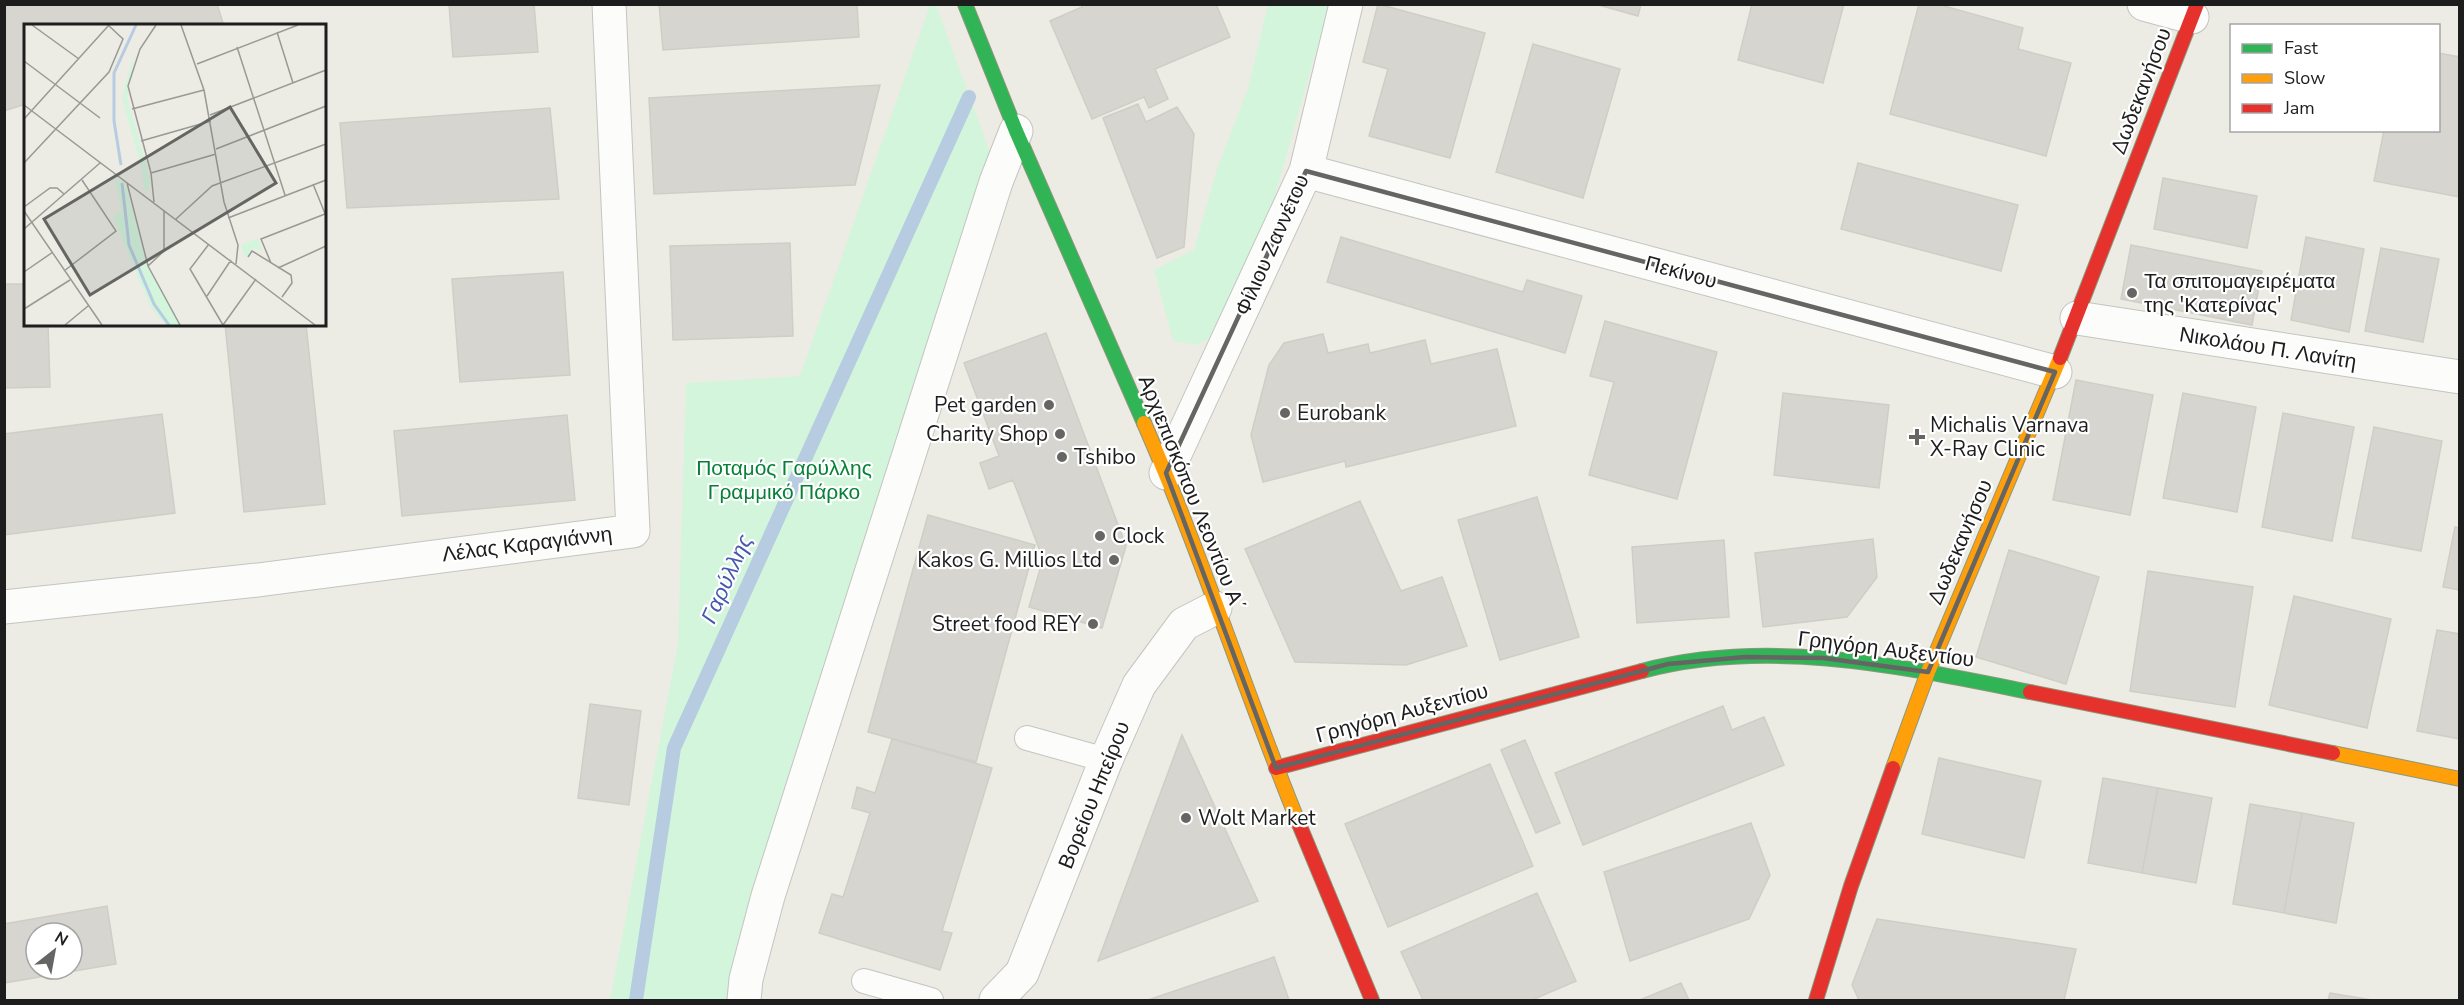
<svg xmlns="http://www.w3.org/2000/svg" width="2464" height="1005" font-family="'Nunito Sans',sans-serif">
  <rect width="100%" height="100%" fill="#ecece5"/>
  <path fill="#d2f5dc" d="M930,5h6l56,153 -257,842h-125l68,-356 8,-261 114,-7z
    M1268,5h61l-67,236 -40,90 -25,14 -24,-4 -19,-71 40,-20 23,-81 31,-81z"/>
  <g fill="none" stroke-linecap="round" stroke-linejoin="round">
    <path stroke="#b7cbe1" stroke-width="14" d="M636,1000l38,-252 295,-651"/>
  </g>
  <path fill="#d6d5cf" stroke="#cfcec6" stroke-width="1.5" fill-rule="evenodd" d="M4,4h213l7,22h-198v78l-22,7z
    M449,4h85l4,48 -85,5z
    M659,4h198l2,33 -196,13z
    M1081,4h135l14,33 -75,32 13,30 -19,9 -5,-11 -52,22 -42,-98 32,-14z
    M1378,4l107,29 -35,125 -81,-22 19,-67 -25,-7z
    M1595,4h46l-3,12z
    M1752,4h92l-21,79 -85,-23z
    M1919,4h18l86,24 -5,21 53,14 -25,93 -156,-42z
    M1533,44l87,25 -37,129 -87,-26z
    M2438,53l22,4v140l-86,-16 10,-51h54z
    M880,85l-25,100 -201,9 -5,-96z
    M1138,104l8,18 31,-15 17,27 -10,113 -27,11 -54,-140z
    M550,108l9,91 -212,9 -7,-85z
    M1858,163l160,42 -17,66 -160,-42z
    M2163,178l94,18 -10,52 -93,-19z
    M1341,237l182,55 4,-12 55,16 -17,57 -238,-71z
    M2306,237l58,12 -15,83 -58,-12z
    M790,243l3,93 -120,4 -3,-94z
    M2131,245l131,26 -10,54 -131,-26z
    M2381,248l58,11 -16,83 -58,-11z
    M563,272l7,103 -110,7 -8,-103z
    M4,284h22v40h22l2,63 -46,1z
    M1605,321l112,31 -40,147 -88,-24 25,-93 -24,-6z
    M225,324h81l19,180 -81,8z
    M1046,333l80,213 -24,82 -73,-21 14,-48 -30,-79 -24,9 -9,-26 19,-7 -35,-93z
    M1323,334l5,19 40,-9 2,9 55,-13 6,24 66,-15 19,77 -170,41 -1,-6 -82,21 -12,-47 18,-70 15,-22z
    M2076,380l77,15 -23,120 -77,-15z
    M1783,393l106,12 -10,83 -105,-13z
    M2183,393l73,14 -19,105 -74,-14z
    M2283,413l71,14 -22,114 -70,-14z
    M162,414l13,99 -171,22v-101z
    M567,415l8,85 -173,16 -8,-85z
    M2374,427l68,14 -21,110 -69,-13z
    M1537,497l42,140 -79,23 -42,-140z
    M1360,501l41,90 41,-14 25,69 -61,19 -111,-3 -50,-113z
    M928,515l107,30 -59,217 -108,-30z
    M2455,527l5,1v62l-17,-3z
    M1873,539l4,38 -30,40 -84,10 -8,-74z
    M1724,540l5,77 -92,6 -5,-76z
    M2009,550l90,27 -33,107 -90,-27z
    M2148,571l105,16 -18,120 -105,-16z
    M2294,596l97,23 -24,109 -98,-23z
    M2437,630l23,4v105l-43,-8z
    M590,704l51,7 -12,94 -51,-7z
    M1723,706l9,24 32,-13 20,48 -201,80 -28,-72z
    M1182,735l76,166 -160,60z
    M892,739l100,29 -50,163 10,2 -12,37 -121,-37 13,-39 11,3 27,-84 -18,-5 5,-21 18,6z
    M1525,740l35,83 -24,10 -35,-83z
    M1939,758l102,23 -17,77 -102,-24z
    M1490,764l43,102 -145,61 -43,-103z
    M2103,778l55,10 -16,85 -54,-10z
    M2158,788l54,10 -16,85 -54,-10z
    M2250,804l52,9 -18,100 -51,-9z
    M2302,813l52,10 -18,100 -52,-10z
    M1751,823l19,52 -21,44 -119,42 -26,-89z
    M1537,893l39,88 -44,19h-109l-22,-48z
    M107,906l9,58 -112,19v-59zM36,933h36v36h-36z
    M1877,919l199,30 -12,51h-205l-7,-15z
    M1274,957l15,43h-141z
    M1681,983l8,17h-49z
    M2330,993l42,7h-44z"/>
  <g fill="none" stroke-linecap="round" stroke-linejoin="round">
    <g stroke="#c4c4c1" stroke-width="26">
      <path id="lane" d="M1027,738l79,22
        M864,981l67,19"/>
    </g>
    <g stroke="#c4c4c1" stroke-width="35">
      <path id="street" d="M2144,4l48,13
        M1306,171l749,201
        M2077,318l383,59
        M1166,473l140,-302 40,-167
        M4,607l254,-27 375,-49 -24,-527
        M744,1000l2,-21 22,-83 228,-714 20,-51
        M996,1000l26,-27 84,-213 33,-75 45,-61 31,-16"/>
    </g>
    <g stroke="#8d977c" stroke-width="16">
      <path id="fast" d="M965,4l51,127 128,292
        M1642,671c127,-34 262,-4 388,21"/>
    </g>
    <g stroke="#8d977c" stroke-width="16">
      <path id="slow" d="M1144,423c58,132 101,269 155,401
        M2333,753l127,26
        M1893,768l35,-96 132,-314"/>
    </g>
    <g stroke="#8d977c" stroke-width="16">
      <path id="jam" d="M2060,358l137,-354
        M2030,692l303,61
        M1276,768l366,-97
        M1299,824l73,176
        M1816,1000l35,-114 42,-118"/>
    </g>
    <use href="#lane" stroke="#fcfcfb" stroke-width="24"/>
    <use href="#street" stroke="#fcfcfb" stroke-width="33"/>
    <use href="#fast" stroke="#30b455" stroke-width="14"/>
    <use href="#slow" stroke="#ff9f0a" stroke-width="14"/>
    <use href="#jam" stroke="#e5322d" stroke-width="14"/>
  </g>
  <path fill="none" stroke="#656563" stroke-width="4.5" stroke-linejoin="round" d="M1306,171l749,201 -127,300 -105,-14 -78,-1 -77,7 -392,104 -110,-295z"/>
  <g fill="#656563" stroke="#fff" stroke-width="2">
    <circle cx="2132" cy="293" r="6"/>
    <circle cx="1049" cy="405" r="6"/>
    <circle cx="1285" cy="413" r="6"/>
    <circle cx="1060" cy="434" r="6"/>
    <path d="M1914 428h6v6h6v6h-6v6h-6v-6h-6v-6h6z"/>
    <circle cx="1062" cy="457" r="6"/>
    <circle cx="1100" cy="536" r="6"/>
    <circle cx="1114" cy="560" r="6"/>
    <circle cx="1093" cy="624" r="6"/>
    <circle cx="1186" cy="818" r="6"/>
  </g>
  <g text-anchor="middle" dominant-baseline="central" stroke-width="4.5" stroke-linejoin="round" paint-order="stroke">
    <g font-size="21" fill="#1d1d1d" stroke="#fff">
      <text transform="translate(2141 91) rotate(-69)">Δωδεκανήσου</text>
      <text transform="translate(1272 245) rotate(-66)">Φίλιου Ζαννέτου</text>
      <text transform="translate(1681 272) rotate(15)">Πεκίνου</text>
      <text transform="translate(2268 348) rotate(9)">Νικολάου Π. Λανίτη</text>
      <text transform="translate(1192 493) rotate(68)">Αρχιεπισκόπου Λεοντίου Α΄</text>
      <text transform="translate(1960 542) rotate(-67)">Δωδεκανήσου</text>
      <text transform="translate(527 544) rotate(-7)">Λέλας Καραγιάννη</text>
      <text transform="translate(1886 649) rotate(7)">Γρηγόρη Αυξεντίου</text>
      <text transform="translate(1402 713) rotate(-15)">Γρηγόρη Αυξεντίου</text>
      <text transform="translate(1094 795) rotate(-68)">Βορείου Ηπείρου</text>
    </g>
    <g font-size="21" fill="#1d1d1d" stroke="#fff" text-anchor="start">
      <text x="2144" y="281">Τα σπιτομαγειρέματα<tspan x="2144" dy="24">της 'Κατερίνας'</tspan></text>
      <text x="1037" y="405" text-anchor="end">Pet garden</text>
      <text x="1297" y="413">Eurobank</text>
      <text x="1930" y="425">Michalis Varnava<tspan x="1930" dy="24">X-Ray Clinic</tspan></text>
      <text x="1048" y="434" text-anchor="end">Charity Shop</text>
      <text x="1074" y="457">Tshibo</text>
      <text x="1112" y="536">Clock</text>
      <text x="1102" y="560" text-anchor="end">Kakos G. Millios Ltd</text>
      <text x="1081" y="624" text-anchor="end">Street food REY</text>
      <text x="1198" y="818">Wolt Market</text>
    </g>
    <g font-size="21" fill="#068037" stroke="#fff">
      <text x="784" y="468">Ποταμός Γαρύλλης<tspan x="784" dy="24">Γραμμικό Πάρκο</tspan></text>
    </g>
    <g font-size="22" font-style="italic" fill="#4559b1" stroke="#fff">
      <text transform="translate(727 579) rotate(-66)">Γαρύλλης</text>
    </g>
  </g>
  <g transform="translate(24 24)">
    <rect width="302" height="302" fill="#ecece5"/>
    <path d="M111,25l-8,48 23,83 -2,12 -4,-5 -2,-18 -20,-71zM90,152l12,10 21,80 34,59h-15l-15,-17 -38,-91 9,-6zM233,214l6,13 -9,-3 -9,10 -4,-13z" fill="#d2f5dc"/>
    <path fill="none" stroke="#b7cbe1" stroke-width="3" d="M97,141l-7,-44v-48l22,-48M98,159l7,62 25,59 15,21"/>
    <path fill="none" stroke="#999995" stroke-width="1.5" d="M8,1l47,34M157,1l23,65 20,112 14,43 -2,19M253,8l16,51M213,23l48,148M0,37l76,57M173,40l101,-39M0,81l291,220M108,85l72,-19M186,91l116,-45M0,95l85,-94M117,117l70,-20M192,125l110,-43M0,139l85,-91 14,-33 -15,-14M127,149l65,-19M103,159l21,83M289,160l13,32M130,178l-3,-29 -23,-87 12,-37 16,-24M0,183l26,-19h7l7,6M140,186v41l-16,15 32,59M0,187l78,114M204,194l98,-38M152,195l36,-33 114,-42M0,205l76,-66M185,220l-19,25 33,56M224,233l4,-6 39,24 1,8 -10,14M247,239l-10,-24 64,-25M254,244l48,-22M40,247l52,-40 -34,-51M0,248l29,-20M183,272l24,-36M0,285l46,-29M41,301l23,-19M199,301l33,-46"/>
    <path fill="#656563" fill-opacity="0.15" stroke="#656563" stroke-width="3" d="M206,83l46,76 -186,112 -46,-76z"/>
    <rect width="302" height="302" fill="none" stroke="#1d1d1d" stroke-width="3"/>
  </g>
  <rect width="2464" height="1005" fill="none" stroke="#1d1d1d" stroke-width="12"/>
  <rect x="2230" y="24" width="210" height="108" fill="#ffffff" stroke="#a5a5a5" stroke-width="1.5"/>
  <rect x="2242" y="44" width="30" height="9" fill="#30b455" stroke="#a5a5a5" stroke-width="1.5"/>
  <text x="2284" y="54" font-size="18" fill="#1d1d1d">Fast</text>
  <rect x="2242" y="74" width="30" height="9" fill="#ff9f0a" stroke="#a5a5a5" stroke-width="1.5"/>
  <text x="2284" y="84" font-size="18" fill="#1d1d1d">Slow</text>
  <rect x="2242" y="104" width="30" height="9" fill="#e5322d" stroke="#a5a5a5" stroke-width="1.5"/>
  <text x="2284" y="114" font-size="18" fill="#1d1d1d">Jam</text>
  <g transform="translate(54 951) rotate(31)"><circle r="28" fill="#ffffff" stroke="#a5a5a5" stroke-width="1.5"/>
  <path d="M0-4.5L10 22L0 15L-10 22Z" fill="#656563"/>
  <text y="-9" font-size="16" font-weight="bold" text-anchor="middle" fill="#1d1d1d">N</text>
  </g>
</svg>
